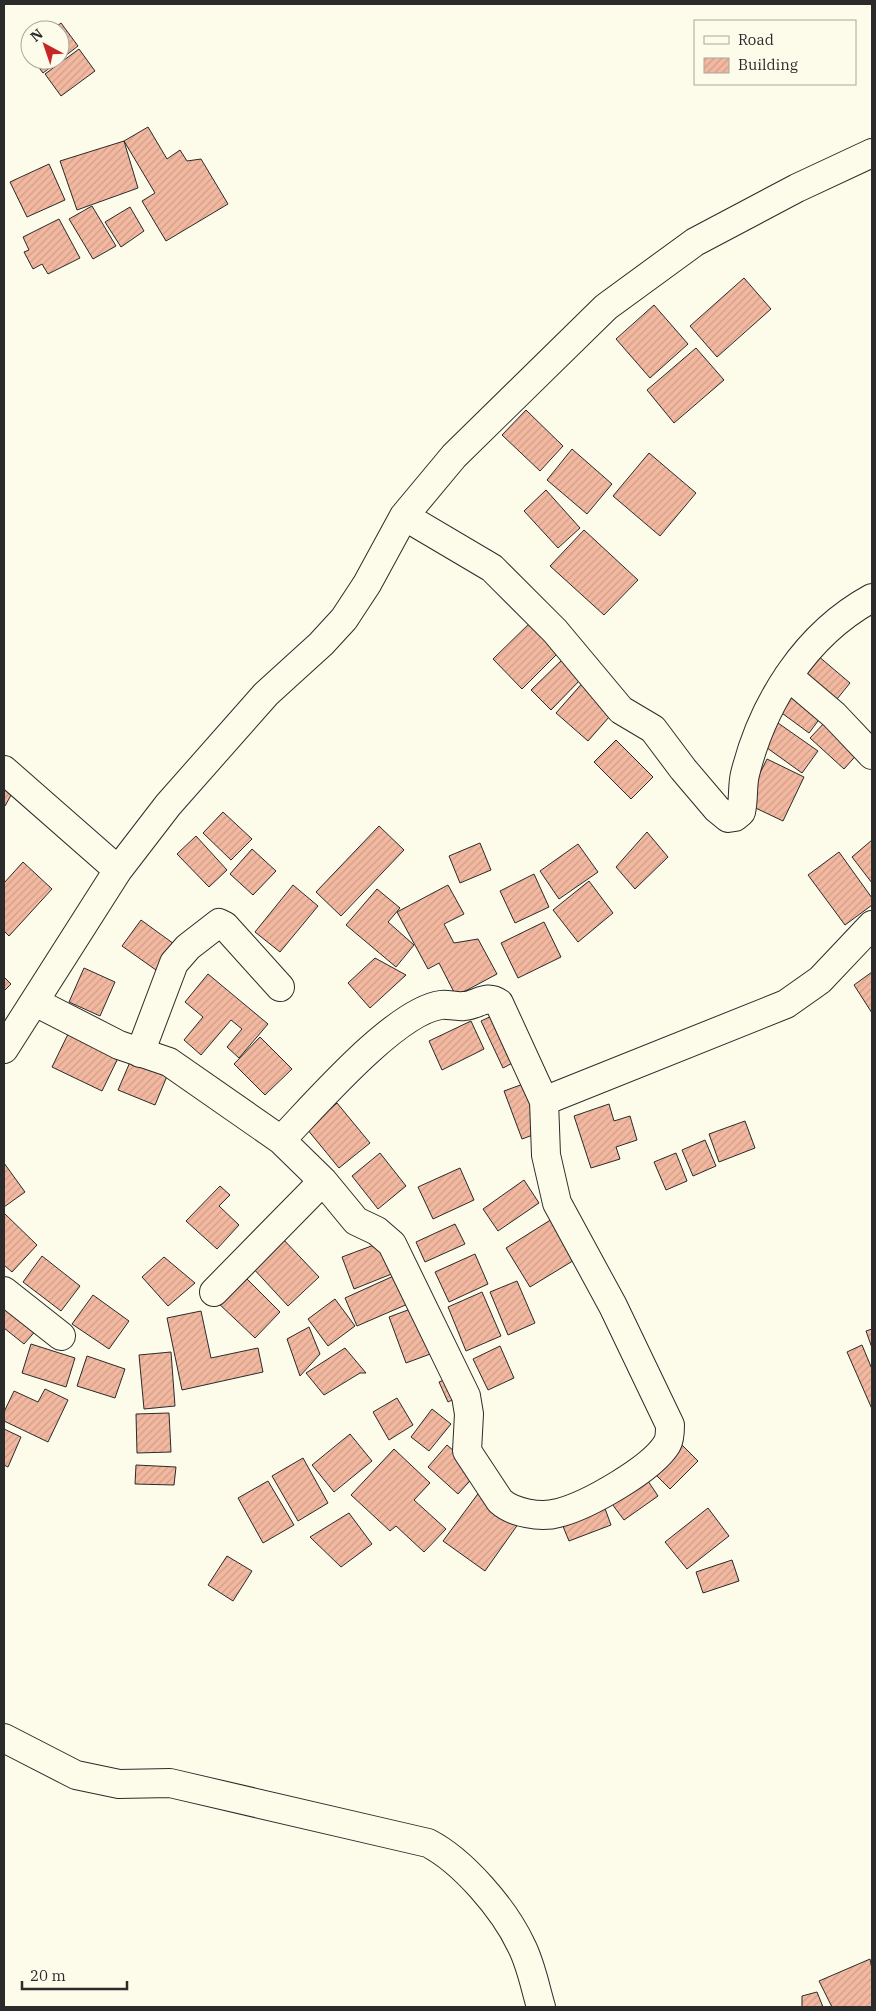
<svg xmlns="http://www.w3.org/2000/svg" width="876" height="2011" font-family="'IBM Plex Serif',serif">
  <defs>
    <pattern id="building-hatch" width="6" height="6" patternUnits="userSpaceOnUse" patternTransform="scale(1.25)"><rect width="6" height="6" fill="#f2b8a0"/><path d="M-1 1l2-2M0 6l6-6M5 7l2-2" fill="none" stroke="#d09e8a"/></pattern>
  </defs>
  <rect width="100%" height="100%" fill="#fdfbea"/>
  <path fill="url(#building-hatch)" stroke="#2b2b2b" d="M61,23l17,23 -18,14v-30h-8z
    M79,49l16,22 -34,25 -16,-22z
    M33,60h27l-17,13z
    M148,127l19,32 13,-9 7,11 14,-2 27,45 -62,37 -24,-40 13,-8 -31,-52z
    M124,141l14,47 -61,22 -17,-49z
    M49,164l16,36 -38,17 -17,-35z
    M92,206l24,40 -23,13 -24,-40z
    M130,207l14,24 -23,16 -16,-25z
    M59,219l21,39 -32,16 -6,-10 -9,5 -9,-17 5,-2 -6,-13z
    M744,278l27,31 -54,48 -27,-31z
    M654,305l34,39 -38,34 -34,-39z
    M696,348l28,32 -50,43 -27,-33z
    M526,410l37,36 -23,25 -38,-36z
    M572,449l40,35 -25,30 -40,-34z
    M649,453l47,40 -36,43 -47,-40z
    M546,490l34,38 -22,20 -34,-37z
    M584,530l54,50 -34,35 -54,-49z
    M535,618l28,30 -41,41 -29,-30z
    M817,655l33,28 -17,21 -33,-28z
    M565,657l19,19 -33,34 -20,-20z
    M585,680l32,28 -29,33 -32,-28z
    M790,688l34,25 -15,20 -34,-25z
    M827,720l34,30 -17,19 -34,-31z
    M778,723l40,28 -16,22 -39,-28z
    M616,740l37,37 -22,22 -37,-37z
    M767,759l37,18 -21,44 -38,-18z
    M4,782l11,6 -10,18 -1,-1z
    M223,812l29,27 -21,21 -28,-27z
    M379,826l25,24 -63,66 -25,-24z
    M647,832l21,25 -33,32 -19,-22z
    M196,836l31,34 -18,17 -32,-33z
    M872,840v43l-20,-26z
    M480,843l11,27 -31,13 -11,-27z
    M578,844l20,28 -39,27 -19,-28z
    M252,849l24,22 -23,24 -23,-21z
    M839,852l33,46v7l-27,20 -37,-50z
    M23,862l29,27 -43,47 -5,-5v-48z
    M534,874l15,33 -34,16 -15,-32z
    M589,881l24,32 -35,29 -25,-32z
    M293,885l25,21 -38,46 -25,-20z
    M448,885l16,29 -20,10 10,19 24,-4 19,35 -41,22 -17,-33 -11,6 -31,-57z
    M377,889l23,19 -12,14 26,23 -18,22 -50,-42z
    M141,920l40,29 -18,26 -41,-29z
    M544,922l17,35 -43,21 -17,-35z
    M375,958l31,17 -36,33 -22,-25z
    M84,968l31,14 -15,34 -31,-14z
    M872,972v41l-18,-28z
    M208,974l60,50 -29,34 -12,-11 15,-18 -11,-9 -30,35 -17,-15 19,-23 -18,-15z
    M4,977l7,7 -7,7z
    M498,1013l22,46 -17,9 -22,-47z
    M471,1021l13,28 -42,21 -13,-29z
    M71,1028l50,24 -19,39 -50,-24z
    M260,1037l32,32 -27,26 -31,-31z
    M133,1055l37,14 -15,36 -37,-15z
    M526,1083l18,48 -22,8 -18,-48z
    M337,1103l33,40 -31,25 -32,-39z
    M609,1104l5,17 16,-5 7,24 -21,7 4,12 -29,9 -17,-52z
    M745,1121l10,27 -36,14 -10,-28z
    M705,1140l11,26 -23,10 -11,-26z
    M380,1153l26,33 -28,23 -26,-33z
    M676,1153l11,28 -21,9 -12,-28z
    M4,1163l21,29 -21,15z
    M460,1168l14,32 -41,19 -15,-32z
    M524,1180l15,23 -41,28 -15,-22z
    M220,1186l10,9 -11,11 20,19 -22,24 -31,-28z
    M4,1213l33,32 -25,27 -8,-7z
    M552,1219l24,40 -46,28 -24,-39z
    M455,1224l10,20 -40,18 -9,-20z
    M282,1238l37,39 -31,29 -37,-40z
    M382,1242l12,31 -40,16 -12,-32z
    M475,1254l13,30 -39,18 -14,-30z
    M42,1256l38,30 -19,25 -38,-29z
    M164,1257l31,26 -27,23 -26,-29z
    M242,1274l38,38 -25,26 -39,-37z
    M398,1274l12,29 -53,23 -12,-28z
    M517,1281l18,42 -27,12 -18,-43z
    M482,1292l19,44 -35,15 -18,-44z
    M93,1295l36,26 -20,28 -37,-25z
    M335,1299l20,27 -27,20 -20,-27z
    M9,1302l30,25 -15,17 -20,-16v-19z
    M416,1307l17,46 -27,10 -17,-46z
    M201,1311l10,47 47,-10 5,24 -81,18 -15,-72z
    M309,1327l11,27 -20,22 -13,-37z
    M872,1329v19l-6,-17z
    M31,1344l44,14 -9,29 -44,-14z
    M862,1345l10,24v40l-25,-57z
    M500,1346l14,32 -26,12 -15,-31z
    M345,1348l21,25h-6l-36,22 -18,-22z
    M171,1352l4,54 -31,3 -5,-54z
    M87,1356l38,13 -10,29 -38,-12z
    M453,1376l9,19 -14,7 -9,-20z
    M45,1389l23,11 -20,42 -44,-21v-9l10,-21 24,11z
    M397,1398l16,27 -24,15 -16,-28z
    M432,1409l19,15 -22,27 -18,-14z
    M169,1413l2,39 -34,1 -1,-39z
    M4,1429l17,8 -13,30 -4,-2z
    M350,1434l22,27 -38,31 -22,-27z
    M681,1444l17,17 -28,28 -17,-17z
    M447,1445l31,27 -20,22 -30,-27z
    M394,1449l36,34 -16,17 32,29 -22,23 -28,-26 -6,5 -39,-36z
    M303,1458l25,45 -30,18 -26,-45z
    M136,1465l40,2 -2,18 -39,-1z
    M644,1475l14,21 -34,24 -15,-20z
    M268,1481l26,44 -31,18 -25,-45z
    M480,1491l41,29 -36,51 -42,-30z
    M603,1503l8,22 -42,16 -9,-22z
    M708,1508l21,28 -42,33 -22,-27z
    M349,1513l23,31 -31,23 -31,-30z
    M227,1556l25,15 -19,30 -25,-16z
    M732,1560l7,21 -36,12 -7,-21z
    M870,1959l2,10v38h-40l-13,-26z
    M817,1992l6,15h-21v-11z"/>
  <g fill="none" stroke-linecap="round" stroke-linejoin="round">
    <g stroke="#2b2b2b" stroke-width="30">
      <path id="minor" d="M404,516l88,52 63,63 66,79 32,19 30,40 34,40 11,9 7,-1 6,-5c3,-13 1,-26 4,-38 18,-72 61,-140 127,-176
        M788,676l46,39 38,40
        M4,770l114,100
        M35,1002l84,43 50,17 112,78 42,41 33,40 21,10 15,13 74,152 3,18 -2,37 33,50c13,12 41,17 58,12 29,-7 94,-44 109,-69 3,-5 3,-13 3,-19l-57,-119 -56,-103 -11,-48 -2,-54
        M4,1049l114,-179 50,-65 98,-111 55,-50 23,-25 23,-35 37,-68 50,-60 152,-149 89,-65 102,-54 75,-35
        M140,1053l34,-90 14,-16 31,-24 6,3 55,61
        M281,1140c33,-34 114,-129 160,-135 7,-1 15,2 23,1 14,-1 22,-12 35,-3l45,98 242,-97 34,-24 52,-55
        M4,1291l57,45
        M214,1292l109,-111
        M4,1738l72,37 43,9 51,-1 258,60c35,18 76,66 93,102 10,19 14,42 20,62"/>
    </g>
    <use href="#minor" stroke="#fdfbea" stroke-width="28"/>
  </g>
  <rect width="876" height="2011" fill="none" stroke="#2b2b2b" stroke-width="10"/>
  <rect x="694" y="20" width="162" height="65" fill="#fdfbea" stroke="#a9a89e"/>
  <rect x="704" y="36" width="25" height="8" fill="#fdfbea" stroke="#a9a89e"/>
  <text x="738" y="45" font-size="15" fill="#2b2b2b">Road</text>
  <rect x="704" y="58" width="25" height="15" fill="url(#building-hatch)" stroke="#a9a89e"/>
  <text x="738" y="70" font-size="15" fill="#2b2b2b">Building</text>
  <g transform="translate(45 45) rotate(320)"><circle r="24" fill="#fdfbea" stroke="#a9a89e"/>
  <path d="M0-4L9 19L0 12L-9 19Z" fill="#c62828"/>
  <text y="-8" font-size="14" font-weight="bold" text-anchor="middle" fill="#2b2b2b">N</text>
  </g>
  <path d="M22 1981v8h105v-8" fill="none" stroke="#2b2b2b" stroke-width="2.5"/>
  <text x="30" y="1981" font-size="15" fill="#2b2b2b" stroke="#fdfbea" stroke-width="4" paint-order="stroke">20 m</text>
</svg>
